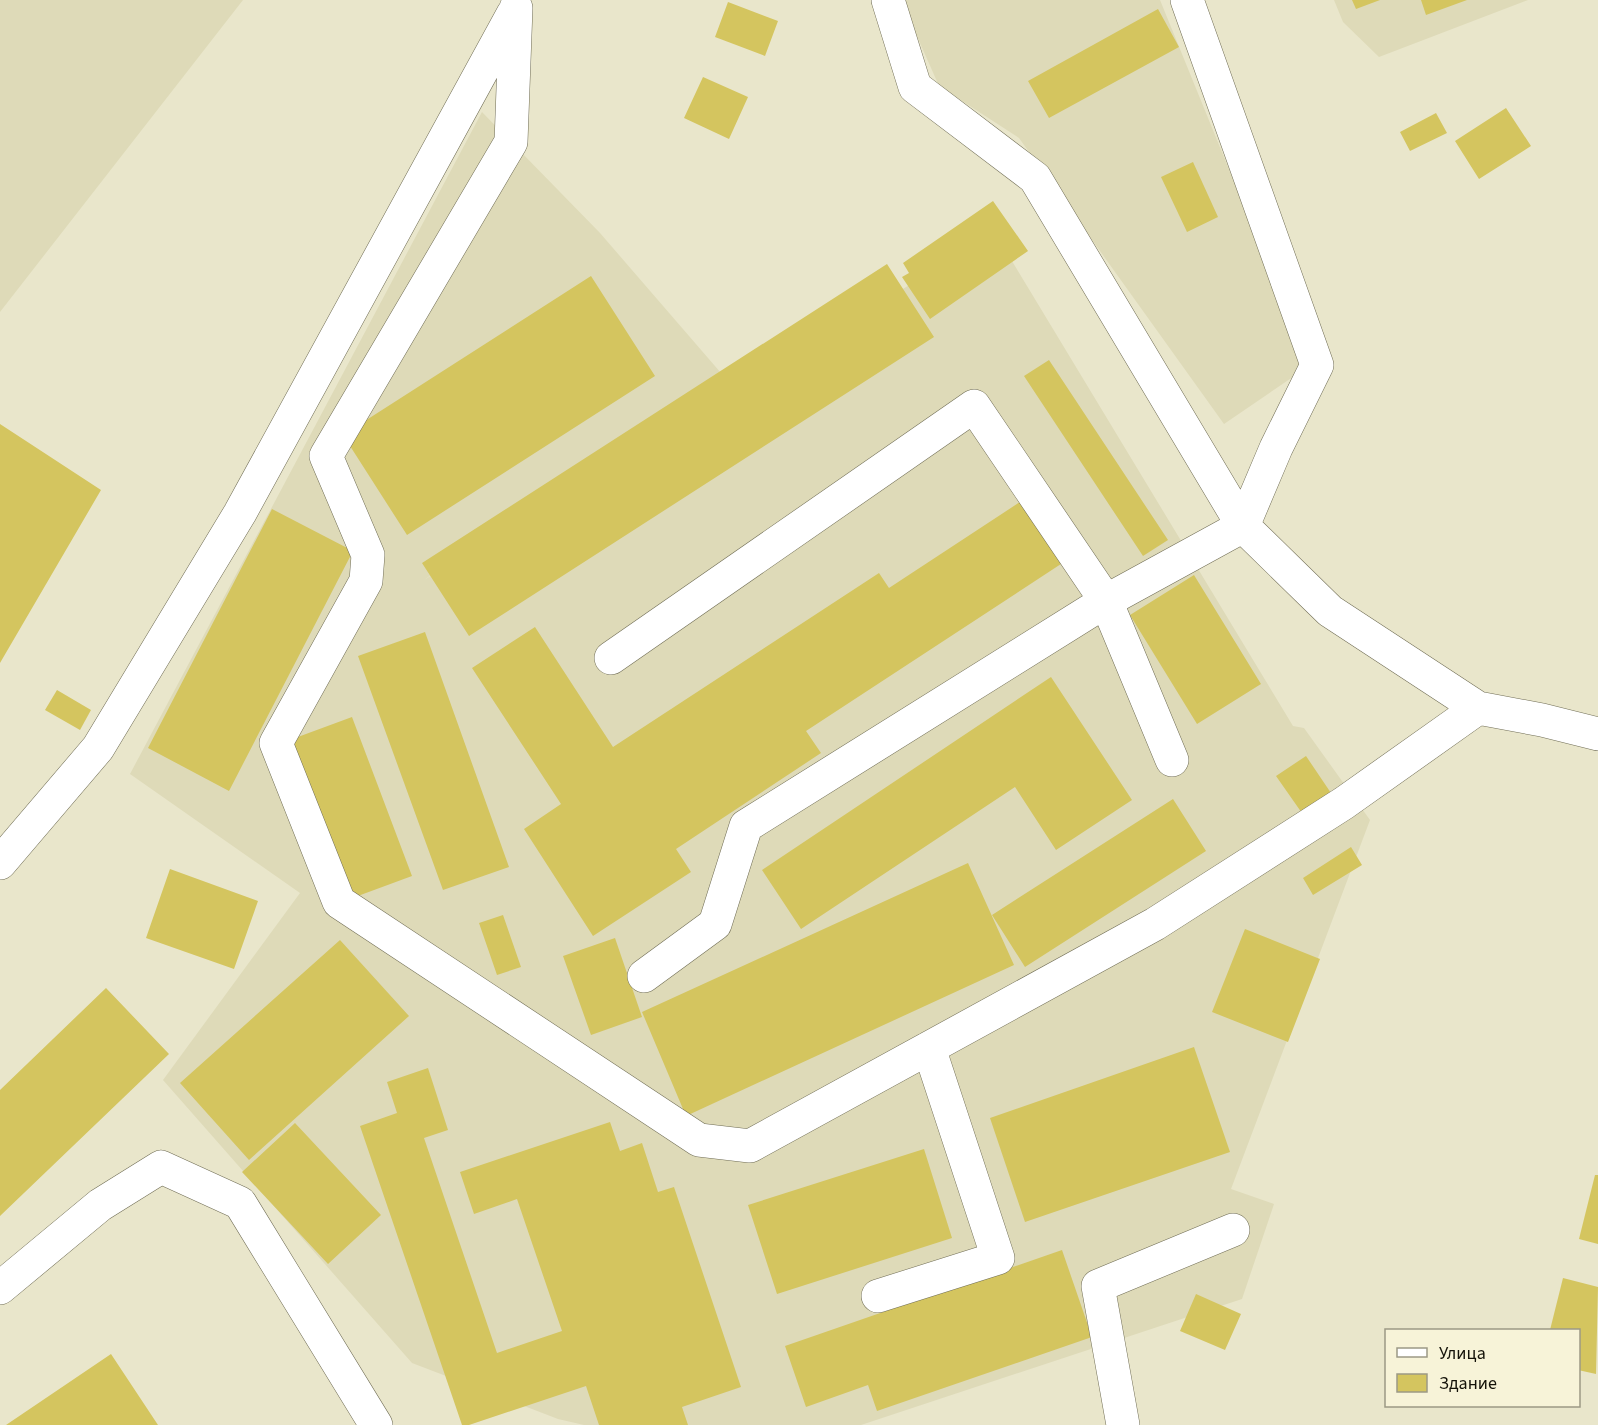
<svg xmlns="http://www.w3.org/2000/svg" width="1598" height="1425" font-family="'Source Sans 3',sans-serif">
  <rect width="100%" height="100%" fill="#e9e6cb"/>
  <path fill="#dedab8" d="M0,0h243l-243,312z
    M901,0h259l149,366 -85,58 -205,-286 -80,-52z
    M1334,0h194l-149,57 -36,-35z
    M482,112l118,121 121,140 -297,207 571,-347 298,493 11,2 66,92 -139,369 43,15 -32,95 -381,126h-277l-26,-6 -146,-56 -249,-283 137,-187 -170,-119z"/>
  <path fill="#d4c55f" d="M1352,0h28l-24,9z
    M1421,0h46l-41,15z
    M728,2l50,19 -13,35 -50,-19z
    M1158,9l21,38 -130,71 -21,-37z
    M703,77l45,20 -19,42 -45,-21z
    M1506,108l25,38 -52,33 -24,-38z
    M1436,113l11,20 -37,18 -10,-19z
    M1193,162l25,55 -31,15 -26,-55z
    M993,201l35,50 -98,68 -28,-42 7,-4 -6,-10z
    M887,264l47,73 -465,299 -47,-73z
    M591,276l64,100 -248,159 -64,-100z
    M1049,360l119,180 -25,16 -119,-180z
    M0,424l101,66 -101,173z
    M1023,500l41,62 -258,169 15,22 -145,96 15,23 -98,64 -69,-107 37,-25 -89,-136 63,-41 78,120 266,-174 10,15z
    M272,509l81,42 -124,240 -81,-43z
    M1194,575l67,109 -64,40 -67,-109z
    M425,632l84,235 -66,23 -85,-234z
    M1051,677l81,123 -76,50 -41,-63 -214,142 -39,-59z
    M57,690l34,20 -11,20 -35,-20z
    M352,717l60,159 -65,24 -60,-159z
    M1306,756l27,40 -29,20 -28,-40z
    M1173,799l33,52 -181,116 -33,-52z
    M1351,847l11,18 -49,30 -10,-17z
    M968,863l46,102 -328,151 -44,-104z
    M170,869l88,32 -24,68 -88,-31z
    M503,915l18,52 -24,8 -18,-52z
    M1245,929l75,30 -32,83 -76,-30z
    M615,938l27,79 -51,18 -28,-79z
    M340,940l69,76 -160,144 -69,-77z
    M106,988l63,66 -169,162v-126z
    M1194,1047l36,105 -205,70 -35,-104z
    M428,1068l20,62 -24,8 73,215 65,-22 -45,-132 -43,15 -14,-42 150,-50 10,29 22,-8 16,49 16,-5 67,200 -59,20 6,18h-89l-13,-39 -117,39h-7l-102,-299 37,-13 -10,-31z
    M295,1123l86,92 -53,49 -86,-92z
    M924,1149l28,89 -175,56 -29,-89z
    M1595,1175h3v69l-19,-5z
    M1062,1250l30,87 -215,74 -9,-26 -62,22 -21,-61z
    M1563,1278l35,9 -2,87 -18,-4v-40h-28z
    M1196,1294l45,20 -16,36 -45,-19z
    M111,1354l47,71h-152z"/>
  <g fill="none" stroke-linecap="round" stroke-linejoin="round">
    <g stroke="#706d55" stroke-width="34">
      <path id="minor" d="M888,0l27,87 120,91 208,348 87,85 148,97 64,12 56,14
        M516,8l-5,134 -185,314 42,99 -2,26 -90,162 63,159 360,238 51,6 405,-222 189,-121 134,-95
        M611,658l363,-252 132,195 66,159
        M0,863l98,-115 142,-235 273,-499
        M644,976l71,-52 31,-98 360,-225 137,-75 33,-78 41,-83 -130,-365
        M0,1288l100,-83 61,-38 79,36 136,222
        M878,1296l120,-38 -69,-210
        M1123,1425l-25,-139 135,-56"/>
    </g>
    <use href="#minor" stroke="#fff" stroke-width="33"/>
  </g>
  <rect x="1385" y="1329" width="195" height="78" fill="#f7f3d8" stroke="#9c9985" stroke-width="1.5"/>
  <rect x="1397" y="1348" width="30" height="9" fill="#ffffff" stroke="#9c9985" stroke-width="1.5"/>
  <text x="1439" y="1359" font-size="18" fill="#141209">Улица</text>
  <rect x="1397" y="1374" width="30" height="18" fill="#d4c55f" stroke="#9c9985" stroke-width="1.5"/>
  <text x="1439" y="1389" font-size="18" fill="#141209">Здание</text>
</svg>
